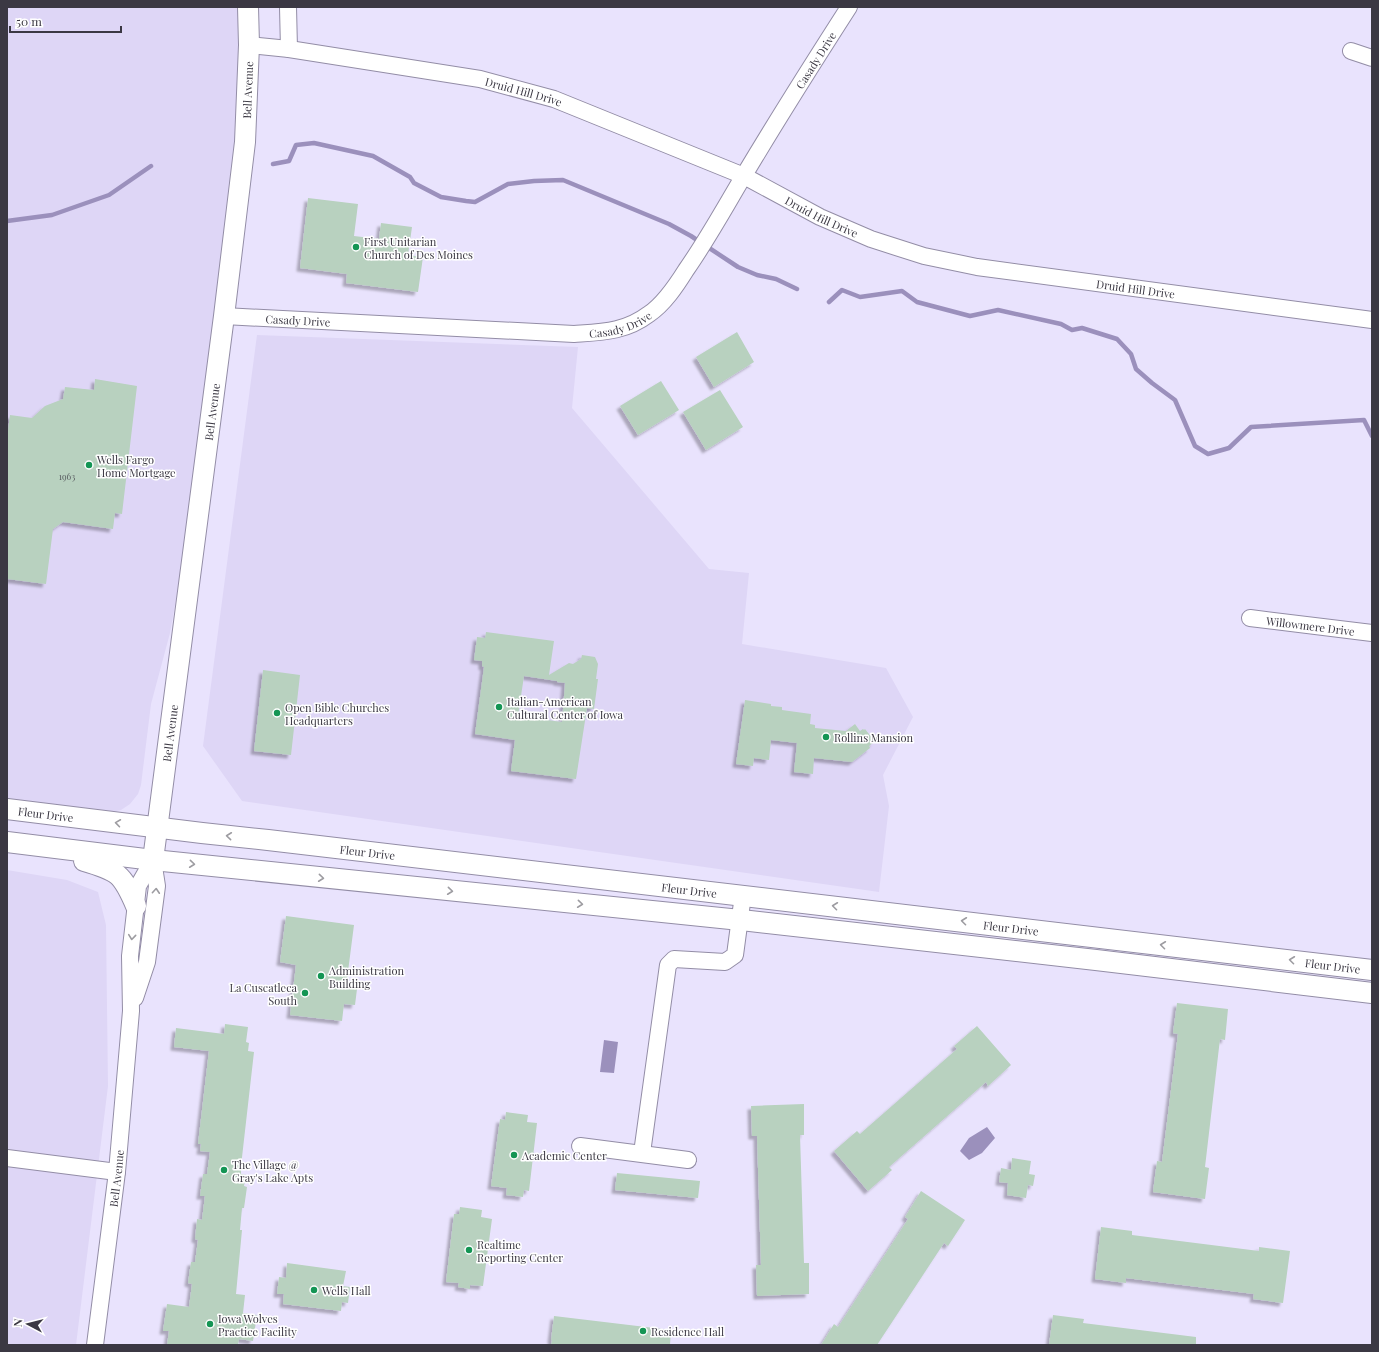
<svg xmlns="http://www.w3.org/2000/svg" width="1379" height="1352" font-family="'Playfair Display',serif">
  <defs>
    <filter id="shadow"><feDropShadow dx="-3.5" dy="3.5" stdDeviation="1" flood-color="#0004"/></filter>
  </defs>
  <rect width="100%" height="100%" fill="#e9e3fd"/>
  <path fill="#ded6f6" d="M7,7h241l-33,372 -45,254 -19,71 -10,81 -3,9 -8,10 -9,6 -9,2 -105,-3z
    M257,335l321,12 -6,61 137,161 40,4 -7,71 144,24 27,49 -30,58 6,31 -10,86 -637,-91 -39,-55z
    M7,870l60,10 31,12 8,33 2,161 -32,259h-69z"/>
  <path fill="#9b90bc" d="M604,1040l14,2 -4,31 -14,-1z
    M987,1127l8,11 -13,15 -13,7 -9,-9 9,-13z"/>
  <g fill="none" stroke-linecap="round" stroke-linejoin="round">
    <path stroke="#9b90bc" stroke-width="4.5" d="M273,164l16,-3 7,-16 18,-2 59,13 37,21 4,6 27,14 25,4 9,1 33,-18 26,-3 29,-1 106,44 22,12 47,31 19,8 19,4 21,10
      M7,221l45,-6 57,-20 42,-29
      M829,302l13,-12 18,7 42,-6 15,11 53,14 28,-6 63,14 11,6 10,-2 35,11 14,15 5,15 16,14 23,17 20,46 13,8 21,-6 22,-21 113,-7 8,16"/>
  </g>
  <path fill="#b8d1bf" fill-rule="evenodd" filter="url(#shadow)" d="M308,198l50,6 -4,32 25,3 2,-16 31,4 -4,28 15,2 -5,35 -72,-9 1,-9 -47,-6z
    M737,332l17,30 -40,25 -18,-30z
    M95,379l42,7 -15,128 -7,-1 -2,16 -50,-7 -10,7 -7,55 -39,-5v-140l3,-24 22,3 13,-12 18,-7 2,-12 29,3z
    M661,381l18,29 -41,25 -18,-29z
    M720,390l23,37 -37,23 -23,-38z
    M486,632l68,9 -5,34 20,-12 4,1 8,-5 1,-4 13,2 3,7 -2,15h2l-4,30 -7,-1 -11,71 -65,-8 4,-31 -40,-6 9,-67 -2,-1v-5l-8,-1 3,-23 8,1zM524,676l33,5v1l8,1 -3,39 -44,-6z
    M263,670l37,5 -9,80 -37,-4z
    M745,700l26,4v2l11,1v3l29,4 -1,10 5,1v3l31,3 9,-7 5,7 3,-2 1,1 1,-1 8,10 -1,1 2,2 -5,4 1,2 -18,14 -38,-4 -1,16 -19,-2 3,-29 -26,-3 -2,20 -15,-2 -1,8 -17,-2z
    M286,916l68,9 -8,62 11,2 -2,16 -11,-1 -2,17 -52,-6 6,-50 -16,-3z
    M1177,1003l51,6 -3,31 -5,-1 -15,128 4,1 -4,31 -52,-7 4,-31 5,1 16,-128 -5,-1z
    M225,1024l23,3 -2,15 3,1 -1,8 6,1 -13,114v8l5,1 -2,11 3,1 -3,21h-2l-2,22h2l-6,64 9,1 -2,18 14,2 -4,26 -14,-2 -1,6h-71l2,-14h-6l4,-27 22,3 3,-23 -4,-1 3,-21h4l3,-22 -3,-1 2,-20 5,1 3,-24h-5l3,-22h4l3,-22 -10,-1 1,-7h-3l11,-93 -35,-4 2,-19 48,6z
    M977,1026l34,39 -23,21 -2,-4 -97,85 3,3 -24,21 -34,-40 23,-20 3,3 97,-85 -3,-3z
    M804,1104v31h-4l4,128h5v31l-52,2 -1,-31h5l-4,-129h-5l-1,-30z
    M506,1112l22,3 -1,7 10,1 -8,68 -5,-1 -1,7 -17,-2 1,-7 -16,-2 9,-67 5,1z
    M1012,1158l19,3 -2,13 6,1 -2,11 -5,-1 -2,13 -19,-3 1,-12 -9,-1 2,-14 10,2z
    M617,1173l83,8 -2,17 -83,-8z
    M921,1191l44,29 -17,26 -4,-3 -67,102h-56l13,-21 4,3 70,-108 -3,-2z
    M460,1207l22,3 -1,7 11,2 -9,67 -13,-1v4l-12,-2 1,-4 -13,-1 8,-68h5z
    M1101,1227l31,4v4l127,16v-4l31,4 -7,52 -30,-4 1,-5 -128,-16v5l-31,-4z
    M287,1263l59,8 -3,15 7,1 -2,16 -6,-1 -1,9 -58,-7 1,-10h-7l2,-17 7,1z
    M1053,1315l31,4 -1,4 113,14v8h-147z
    M554,1316l117,14 -1,15h-119l1,-5h-1z"/>
  <g fill="none" stroke-linecap="round" stroke-linejoin="round">
    <g stroke="#938da6" stroke-width="18">
      <g id="minor">
        <path d="M288,7l1,42"/>
        <path id="s1" d="M249,45l40,4 191,30 74,20 190,77 76,41 51,22 53,17 53,11 395,53"/>
        <path d="M1351,51l21,7"/>
        <path id="s2" d="M224,316l350,18c29,-2 51,-2 75,-20 15,-10 27,-28 37,-44 21,-30 38,-61 57,-93 34,-57 70,-114 106,-170"/>
        <path id="s3" d="M1250,618l122,15"/>
        <path d="M135,998l12,-36 10,-76 -4,-26"/>
        <path d="M580,1146l108,14"/>
        <path d="M642,1153l26,-188 6,-6 51,3 10,-7 8,-60"/>
        <path d="M7,1158l110,14"/>
        <path id="s4" d="M95,1345l22,-173 14,-161 -1,-55 8,-70 15,-26"/>
      </g>
    </g>
    <g stroke="#938da6" stroke-width="22">
      <g id="major">
        <path id="s5" d="M7,809l195,24 66,7 1104,130"/>
        <path d="M7,842l146,18 597,61 346,39 276,33"/>
        <path id="s6" d="M153,860l71,-544 21,-174 4,-97 -1,-38"/>
        <path d="M84,861c34,10 38,12 52,45"/>
      </g>
    </g>
    <use href="#minor" stroke="#fff" stroke-width="16"/>
    <use href="#major" stroke="#fff" stroke-width="20"/>
  </g>
  <defs><path id="oneway-chevron" d="M-2-3.5L2.5 0L-2 3.5" fill="none" stroke-width="1.6" stroke-linecap="round" stroke-linejoin="round"/></defs>
  <g stroke="#9d9ca1">
    <use href="#oneway-chevron" transform="translate(118 823) rotate(-172)"/>
    <use href="#oneway-chevron" transform="translate(229 836) rotate(-174)"/>
    <use href="#oneway-chevron" transform="translate(192 864) rotate(6)"/>
    <use href="#oneway-chevron" transform="translate(321 878) rotate(6)"/>
    <use href="#oneway-chevron" transform="translate(156 891) rotate(-86)"/>
    <use href="#oneway-chevron" transform="translate(450 891) rotate(6)"/>
    <use href="#oneway-chevron" transform="translate(580 904) rotate(6)"/>
    <use href="#oneway-chevron" transform="translate(835 906) rotate(-173)"/>
    <use href="#oneway-chevron" transform="translate(964 921) rotate(-173)"/>
    <use href="#oneway-chevron" transform="translate(132 937) rotate(96)"/>
    <use href="#oneway-chevron" transform="translate(1163 945) rotate(-173)"/>
    <use href="#oneway-chevron" transform="translate(1292 960) rotate(-173)"/>
  </g>
  <g fill="#149554" stroke="#fff" stroke-width="1.5">
    <circle cx="356" cy="247" r="4"/>
    <circle cx="89" cy="465" r="4"/>
    <circle cx="499" cy="707" r="4"/>
    <circle cx="277" cy="713" r="4"/>
    <circle cx="826" cy="737" r="4"/>
    <circle cx="321" cy="976" r="4"/>
    <circle cx="305" cy="993" r="4"/>
    <circle cx="514" cy="1155" r="4"/>
    <circle cx="224" cy="1170" r="4"/>
    <circle cx="469" cy="1250" r="4"/>
    <circle cx="314" cy="1290" r="4"/>
    <circle cx="210" cy="1324" r="4"/>
    <circle cx="643" cy="1331" r="4"/>
  </g>
  <g text-anchor="middle" dominant-baseline="central" stroke-width="3" stroke-linejoin="round" paint-order="stroke">
    <g font-size="9" fill="#5a5e62">
      <text x="67" y="476">1963</text>
    </g>
    <g font-size="11" fill="#3b3843" stroke="#fff">
      <text stroke="none"><textPath href="#s2" startOffset="734">Casady Drive</textPath></text>
      <text stroke="none"><textPath href="#s6" startOffset="776">Bell Avenue</textPath></text>
      <text stroke="none"><textPath href="#s1" startOffset="279">Druid Hill Drive</textPath></text>
      <text stroke="none"><textPath href="#s1" startOffset="603">Druid Hill Drive</textPath></text>
      <text stroke="none"><textPath href="#s1" startOffset="927">Druid Hill Drive</textPath></text>
      <text stroke="none"><textPath href="#s2" startOffset="74">Casady Drive</textPath></text>
      <text stroke="none"><textPath href="#s2" startOffset="398">Casady Drive</textPath></text>
      <text stroke="none"><textPath href="#s6" startOffset="452">Bell Avenue</textPath></text>
      <text stroke="none"><textPath href="#s3" startOffset="61">Willowmere Drive</textPath></text>
      <text stroke="none"><textPath href="#s6" startOffset="128">Bell Avenue</textPath></text>
      <text stroke="none"><textPath href="#s5" startOffset="39">Fleur Drive</textPath></text>
      <text stroke="none"><textPath href="#s5" startOffset="363">Fleur Drive</textPath></text>
      <text stroke="none"><textPath href="#s5" startOffset="687">Fleur Drive</textPath></text>
      <text stroke="none"><textPath href="#s5" startOffset="1011">Fleur Drive</textPath></text>
      <text stroke="none"><textPath href="#s5" startOffset="1335">Fleur Drive</textPath></text>
      <text stroke="none"><textPath href="#s4" startOffset="168">Bell Avenue</textPath></text>
    </g>
    <g font-size="11" fill="#3b3843" stroke="#fff" text-anchor="start">
      <text x="364" y="241">First Unitarian<tspan x="364" dy="13">Church of Des Moines</tspan></text>
      <text x="97" y="459">Wells Fargo<tspan x="97" dy="13">Home Mortgage</tspan></text>
      <text x="507" y="701">Italian-American<tspan x="507" dy="13">Cultural Center of Iowa</tspan></text>
      <text x="285" y="707">Open Bible Churches<tspan x="285" dy="13">Headquarters</tspan></text>
      <text x="834" y="737">Rollins Mansion</text>
      <text x="329" y="970">Administration<tspan x="329" dy="13">Building</tspan></text>
      <text x="297" y="987" text-anchor="end">La Cuscatleca<tspan x="297" dy="13">South</tspan></text>
      <text x="522" y="1155">Academic Center</text>
      <text x="232" y="1164">The Village @<tspan x="232" dy="13">Gray's Lake Apts</tspan></text>
      <text x="477" y="1244">Realtime<tspan x="477" dy="13">Reporting Center</tspan></text>
      <text x="322" y="1290">Wells Hall</text>
      <text x="218" y="1318">Iowa Wolves<tspan x="218" dy="13">Practice Facility</tspan></text>
      <text x="651" y="1331">Residence Hall</text>
    </g>
  </g>
  <rect width="1379" height="1352" fill="none" stroke="#3b3843" stroke-width="16"/>
  <g transform="translate(28 1324) rotate(277)" stroke="#ffffff" stroke-width="3" paint-order="stroke">
  <path d="M0-3L7 15L0 10L-7 15Z" fill="#3b3843"/>
  <text y="-6" font-size="11" font-weight="bold" text-anchor="middle" fill="#3b3843">N</text>
  </g>
  <path d="M10 26v6h111v-6" fill="none" stroke="#3b3843" stroke-width="2"/>
  <text x="16" y="26" font-size="12" fill="#3b3843" stroke="#ffffff" stroke-width="3" paint-order="stroke">50 m</text>
</svg>
